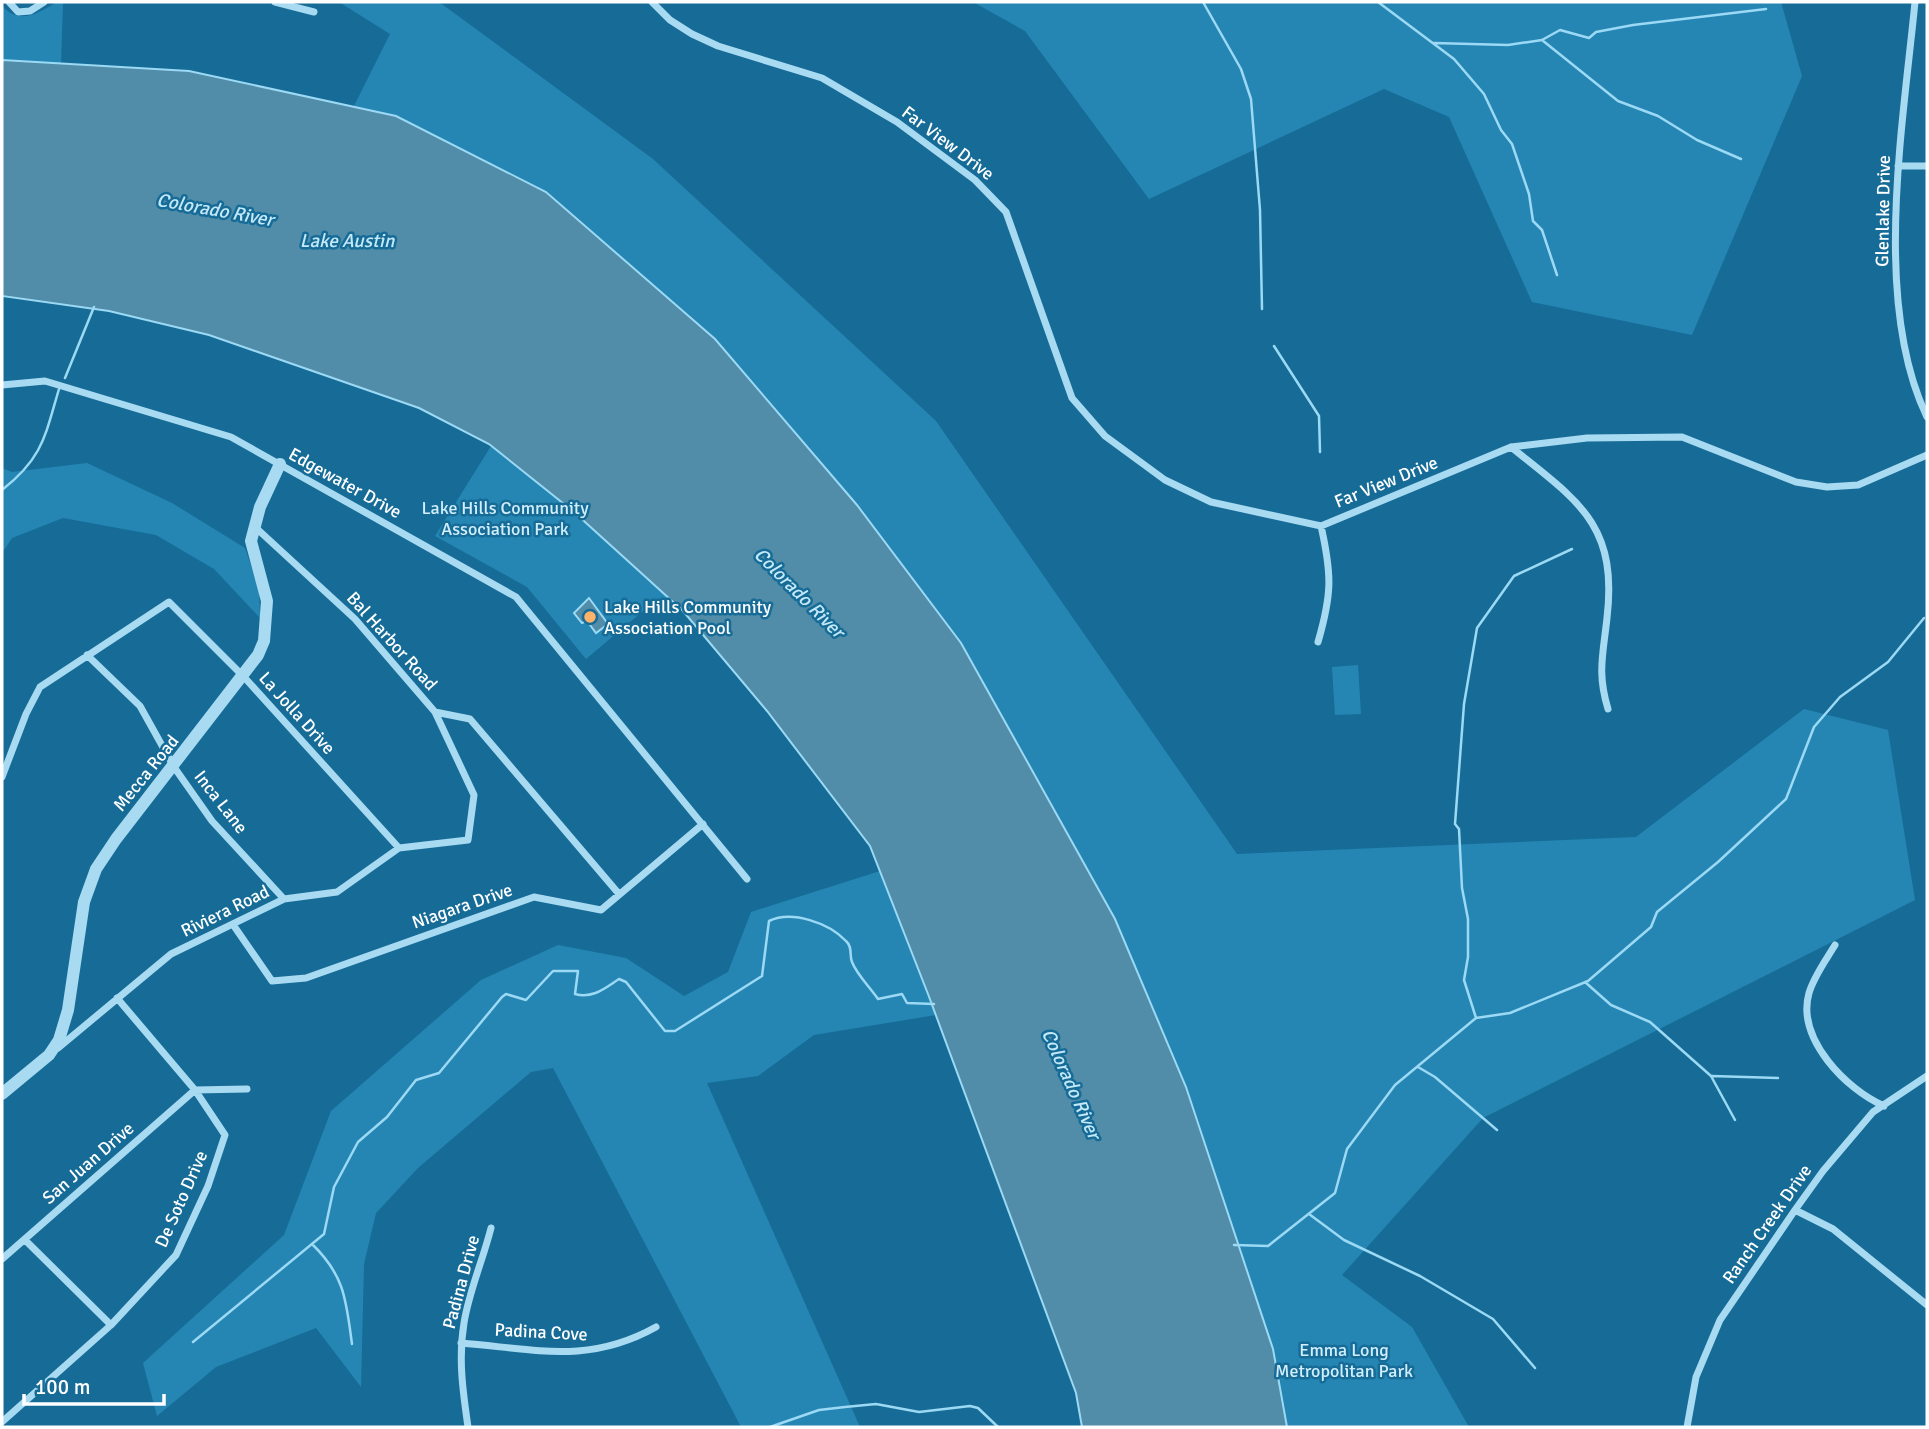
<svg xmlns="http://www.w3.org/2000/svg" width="1929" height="1429" font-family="Signika,sans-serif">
  <rect width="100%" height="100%" fill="#166c97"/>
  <path fill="#2586b4" d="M57,2h6l-2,62 -59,-4v-54c18,19 35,8 55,-4z
    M339,2h100l214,157 283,262 301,433 399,-17 168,-128 84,21 27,170 -432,218 -141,157 70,52 57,100h-182l-14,-78 -87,-262 -329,-582 -142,-166 -169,-147 -150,-76 -42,-10 36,-72z
    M973,2h808l21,74 -110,259 -160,-33 -83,-185 -65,-28 -235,110 -124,-168z
    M491,446l83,66 95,86 -16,13 -4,-5 -63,53 -59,-72 -92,-51z
    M87,463l85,40 73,45 14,41 1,29 -46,-49 -58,-34 -93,-17 -51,20 -10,15v-85l10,4z
    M1358,665l3,49 -26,1 -3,-48z
    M880,871l56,144 -122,20 -56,41 -51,7 153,344h-119l-188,-359 -22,4 -113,96 -42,45 -12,51 -3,123 -45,-59 -100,39 -59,49 -14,-53 141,-128 47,-124 150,-131 77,-35 68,13 58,38 44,-24 23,-60z"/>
  <path fill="#518ca9" stroke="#9bd9f4" stroke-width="2" d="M2,60l187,11 207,45 150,76 169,147 142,166 104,138 154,276 71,168 87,262 14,78h-205l-6,-34 -148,-399 -58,-148 -103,-135 -84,-100 -109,-99 -85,-68 -70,-36 -210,-73 -100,-24 -107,-15z
    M589,598l19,26 -12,9 -9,-12 -5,2 -8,-10z"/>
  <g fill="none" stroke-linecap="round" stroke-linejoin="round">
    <path stroke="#9bd9f4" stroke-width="2.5" d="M1203,2l38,67 10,30 9,111 2,99
      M1378,2l76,57 30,35 17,36 11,14 17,50 4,27 9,9 15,45
      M1542,40l76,61 40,15 39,24 44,19
      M1434,43l74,2 34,-5 18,-10 29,8 7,-6 37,-7 133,-16
      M1274,346l45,70 1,36
      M65,378l29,-71
      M2,490c41,-32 43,-54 57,-101
      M1585,982l26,23 39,17 61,54 24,44
      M1476,1018l-12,-38 4,-23v-38l-6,-31 -3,-59 -4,-5 9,-120 13,-76 37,-52 58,-27
      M1418,1067l17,10 62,53
      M1712,1076l66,2
      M1309,1214l35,26 76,36 73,43 42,49
      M312,1244c33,32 34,56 40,100
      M1234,1245l34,1 67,-53 12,-44 48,-64 81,-67 34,-5 78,-32 63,-54 6,-15 61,-50 68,-63 28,-72 26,-30 48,-35 36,-44
      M193,1342l131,-108 10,-47 24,-45 29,-25 29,-37 23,-7 63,-76 4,-3 20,6 27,-29h25l-3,23c18,5 30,-6 44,-15l7,3 39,49h10l87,-55 7,-55c23,-11 60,2 77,20 7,6 3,14 6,21 5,13 18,25 26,37l24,-5 5,9 27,1
      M770,1427l49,-17 26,-3 31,-3 43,8 51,-6 8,2 20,19"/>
    <path stroke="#a8daf2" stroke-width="7" d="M9,2l9,10 12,-1 14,-9
      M275,2l39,10
      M652,2l18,18 22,14 26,12 104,32 75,44 78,58 31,32 66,186 33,38 60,44 46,22 110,24 190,-79 76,-9 95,-1 114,45 31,5 31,-2 69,-30
      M1915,2c-12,123 -43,301 12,415
      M1898,166h29
      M2,385l43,-4 186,56 285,160 231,282
      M1511,447c67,54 107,77 96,171 -4,37 -10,55 1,91
      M255,527l100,92 80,93 35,7 149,175
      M1318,642c14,-48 14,-67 3,-116
      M87,655l53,51 34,61 38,54 72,78
      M2,777l24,-63 14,-27 129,-85 75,75 155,171
      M234,926l38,55 34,-3 228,-81 67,13 102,-86
      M1835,945c-9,15 -21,31 -26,48 -13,46 38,97 75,113
      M58,1048l113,-94 113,-55 53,-7 62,-44 69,-8 6,-45 -39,-83
      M1795,1210l38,19 94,76
      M25,1240l86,85
      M2,1259l193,-169 52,-1
      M461,1343c74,6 127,22 195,-16
      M2,1422l109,-97 65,-70 32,-69 17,-51 -30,-45 -78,-92
      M468,1427c-5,-35 -10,-68 -4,-104 5,-32 19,-63 27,-95
      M1687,1427l9,-50 24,-57 75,-110 28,-39 50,-59 54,-36"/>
    <path stroke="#a8daf2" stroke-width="12" d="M2,1094l47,-39 10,-15 9,-30 16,-108 12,-33 20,-30 142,-184 6,-14 3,-40 -16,-60 9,-34 20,-43"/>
  </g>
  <circle fill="#ffb269" stroke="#166c97" stroke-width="2.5" cx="590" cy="617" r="7"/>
  <g text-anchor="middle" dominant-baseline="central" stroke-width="5" stroke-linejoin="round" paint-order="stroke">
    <g font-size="18" fill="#fff" stroke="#166c97">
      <text transform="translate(948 143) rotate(37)">Far View Drive</text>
      <text transform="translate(1883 211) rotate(-89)">Glenlake Drive</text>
      <text transform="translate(1386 482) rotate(-22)">Far View Drive</text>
      <text transform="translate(345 483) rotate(29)">Edgewater Drive</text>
      <text transform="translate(392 641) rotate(48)">Bal Harbor Road</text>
      <text transform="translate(297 713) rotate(48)">La Jolla Drive</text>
      <text transform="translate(146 773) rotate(-51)">Mecca Road</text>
      <text transform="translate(221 802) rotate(52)">Inca Lane</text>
      <text transform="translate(462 906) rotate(-19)">Niagara Drive</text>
      <text transform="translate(225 911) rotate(-26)">Riviera Road</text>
      <text transform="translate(88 1163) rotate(-41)">San Juan Drive</text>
      <text transform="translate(181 1199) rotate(-66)">De Soto Drive</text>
      <text transform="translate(1767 1224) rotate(-55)">Ranch Creek Drive</text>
      <text transform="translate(461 1282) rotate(-75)">Padina Drive</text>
      <text transform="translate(541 1332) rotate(3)">Padina Cove</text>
    </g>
    <g font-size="18" fill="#d0eefc" stroke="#166c97">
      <text x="505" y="508">Lake Hills Community<tspan x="505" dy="21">Association Park</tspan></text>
      <text x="1344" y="1350">Emma Long<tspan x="1344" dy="21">Metropolitan Park</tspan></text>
    </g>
    <g font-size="18" fill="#fff" stroke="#166c97" text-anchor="start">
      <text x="604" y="607">Lake Hills Community<tspan x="604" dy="21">Association Pool</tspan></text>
    </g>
    <g font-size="19" font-style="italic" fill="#c4e9f9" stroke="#166c97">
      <text transform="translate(215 210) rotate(10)">Colorado River</text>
      <text x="347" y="241">Lake Austin</text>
      <text transform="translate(799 593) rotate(45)">Colorado River</text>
      <text transform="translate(1071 1084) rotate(66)">Colorado River</text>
    </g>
  </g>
  <rect width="1929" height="1429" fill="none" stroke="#ffffff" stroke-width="7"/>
  <path d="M24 1394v10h140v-10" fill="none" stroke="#ffffff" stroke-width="3.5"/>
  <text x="35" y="1394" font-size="21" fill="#ffffff" stroke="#166c97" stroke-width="5" paint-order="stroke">100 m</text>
</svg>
